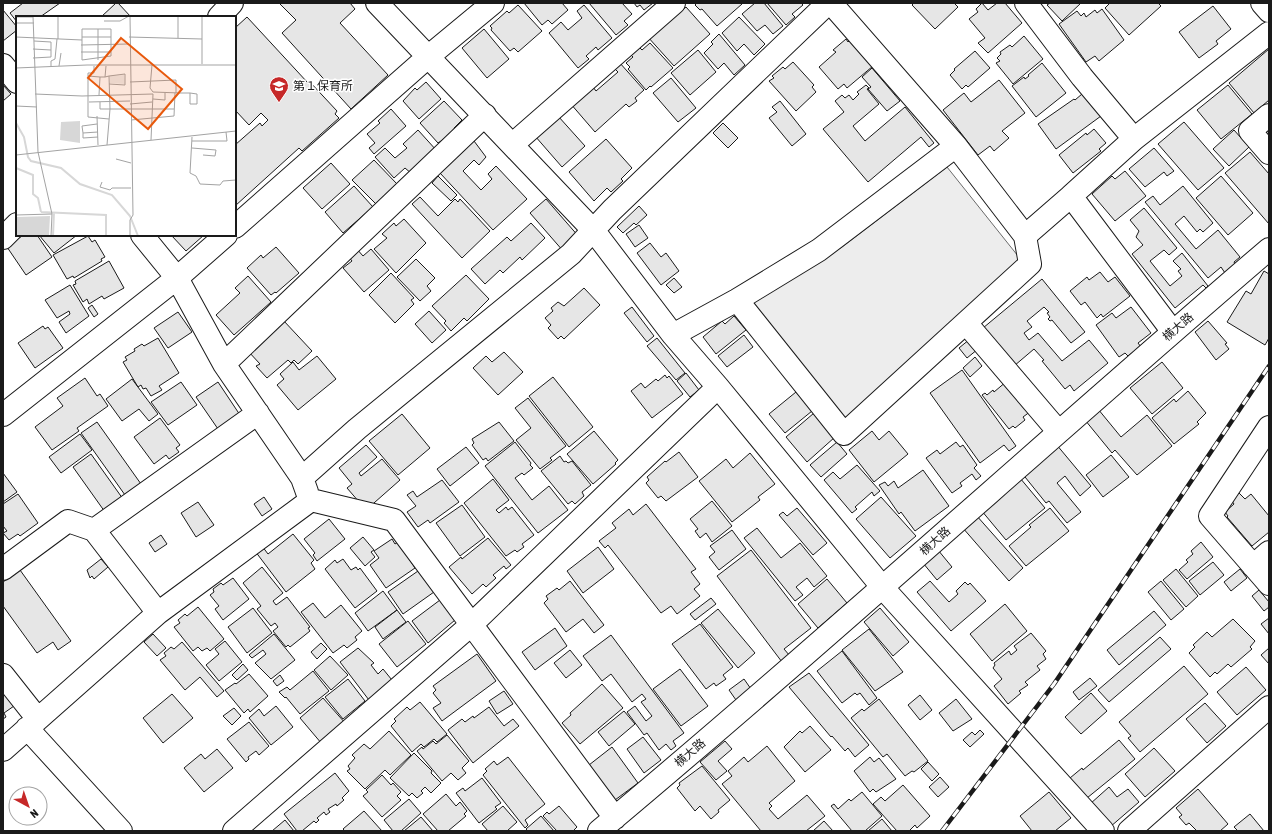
<svg xmlns="http://www.w3.org/2000/svg" width="1272" height="834" font-family="'Asap Condensed','Noto Sans JP',sans-serif">
  <rect width="100%" height="100%" fill="#fff"/>
  <path fill="#ededed" stroke="#6a6a6a" d="M947,167l71,89 -1,8 -173,157 -95,-117 93,-57z"/>
  <path fill="#e6e6e6" stroke="#1a1a1a" d="M23,3h37l-20,14h-23v5l-7,-9z
    M116,3h2l13,14h-30z
    M279,3h71l5,6 -15,14 48,52 -37,34 -69,-76 14,-13z
    M524,3h38l6,7 -16,14 -4,-4 -6,5z
    M589,3h33l10,11 -8,7 4,4 -12,10z
    M634,3h19l-9,7 -4,-5 -3,2z
    M697,3h44l1,1 -25,22 -15,-17 -2,1 -5,-5z
    M755,3h9l19,23 -10,8 -8,-9 -8,6 -15,-17z
    M767,3h34l2,2 -11,9 3,3 -9,8z
    M914,3h40l4,4 -23,22 -23,-24z
    M982,3l6,7 9,-7h8l17,20 -34,30 -10,-10 7,-5 -16,-19 9,-7 -2,-3z
    M1050,3h31l-19,18 -15,-16z
    M1110,3h48l3,3 -32,29 -24,-27z
    M518,5l24,26 -24,21 -4,-4 -4,3 -19,-21 1,-2 -2,-2 17,-15 2,2z
    M584,5l28,33 -14,12 -2,-3 -10,9 3,3 -11,9 -29,-35 12,-11 7,8 14,-12 -5,-7z
    M1213,6l18,23 -15,12 2,3 -19,14 -20,-26z
    M686,7l24,27 -36,32 -27,-30 20,-13z
    M1102,9l22,31 -25,21 -4,-5 -9,6 -27,-38 18,-13 4,5 3,-3 2,4 9,-7 2,3z
    M3,10l14,17v3l-14,11z
    M247,17l61,66 1,-2 28,30 -2,3 4,4 -37,33 -3,-3 -64,58v-61l25,-22 2,3 6,-6 -7,-7 -12,12 -14,-15v-82z
    M739,17l26,27 -11,11 -10,-11 -7,7 -15,-18z
    M484,29l25,30 -22,19 -25,-30z
    M719,34l26,31 -11,10 -10,-12 -6,6 -14,-16 9,-9 -2,-2z
    M1024,36l19,23 -30,25 -17,-21 4,-2 -3,-3 4,-4 -1,-2 10,-7 2,2z
    M846,39l2,3 3,-3 22,27 -26,22 -3,-4 -6,5 -19,-22 17,-15 -3,-2z
    M650,43l23,25 -22,19 -1,-1 -4,4 -18,-21 2,-2 -4,-4 7,-6 -3,-3 9,-7 3,3z
    M1269,49v51l-15,13 -25,-30z
    M698,50l18,22 -26,23 -19,-22z
    M975,51l15,17 -22,19 -2,-2 -4,4 -12,-14 5,-5 -1,-1z
    M619,62l25,28 -9,8 2,3 -8,6 -3,-3 -31,28 -25,-29 23,-16 3,4 22,-19 -5,-5z
    M793,62l21,23 -2,2 4,5 -20,19 -27,-30 5,-3 -2,-2 11,-9 2,2z
    M1042,63l24,30 -30,24 -24,-31 12,-9 1,2 4,-3 -1,-1z
    M872,68l28,33 -13,10 -19,-22 3,-2 -9,-10z
    M671,78l25,30 -18,14 -25,-29z
    M999,80l26,33 -23,18 7,7 -15,13 -4,-5 -12,9 -35,-45 21,-17 7,9z
    M426,82l15,17 -22,20 -16,-18 12,-13 2,2z
    M3,85l8,9 -8,7z
    M866,85l3,3 -2,1 12,15 -26,22 12,15 40,-34 29,36 -5,4 -8,-10 -53,45 -45,-53 21,-17 -9,-11 7,-6 3,3 4,-3 4,5 6,-6 -2,-2z
    M1228,85l24,29 -31,25 -24,-29z
    M1082,94l3,4 2,-1 14,19 -45,33 -18,-25 36,-25 1,1z
    M444,101l18,19 -8,8 2,3 -18,12 -18,-20z
    M780,101l26,33 -14,12 -23,-28 8,-6 -5,-5z
    M391,109l15,17 -32,28 -5,-6 6,-5 -8,-9 13,-11 -2,-2z
    M558,116l27,30 -23,21 -27,-31z
    M1184,122l40,46 -26,22 -40,-46z
    M723,123l15,15 -10,10 -15,-15z
    M1094,129l12,14 -7,6 2,2 -28,22 -14,-18 27,-22 1,2z
    M418,130l19,21 -25,23 -7,-6 -11,10 -19,-21 10,-9 10,10 12,-10 -4,-4z
    M1234,130l15,17 -20,19 -16,-17z
    M606,139l26,29 -11,11 2,2 -12,11 -4,-4 -13,13 -25,-29z
    M474,141l12,16 -7,8 -5,-5 -11,11 18,19 11,-11 -4,-5 8,-8 31,33 -34,31 -53,-57z
    M1154,148l20,23 -7,5 -3,-4 -19,15 -16,-18z
    M1250,152l19,22v50l-44,-51z
    M374,160l23,24 -21,20 -24,-24z
    M331,163l19,21 -28,25 -19,-21z
    M1125,171l21,25 -31,25 -23,-27 20,-18 3,3z
    M438,176l19,19 -6,6 -19,-18z
    M1221,176l32,37 -25,22 -32,-37z
    M354,186l19,21 -30,26 -18,-21z
    M1183,186l30,37 -10,9 -3,-3 -3,3 -13,-16 -9,8 21,25 22,-19 22,27 -6,5 1,2 -10,9 -4,-6 -13,11 -63,-76 8,-6 7,9z
    M420,197l18,19 17,-17 3,3 2,-3 30,32 -28,27 -50,-54z
    M546,199l34,39 -16,14 -34,-39z
    M639,206l8,9 -11,10 -2,-2 -11,10 -6,-6z
    M1144,208l33,40 -8,7 -5,-5 -14,11 20,25 12,-10 -4,-5 3,-2 -8,-8 9,-8 26,33 -2,2 -3,-3 -28,23 -43,-54 11,-9 -7,-8 3,-6 -9,-11z
    M404,219l22,24 -30,30 -22,-24 13,-11 -5,-4 12,-11 2,3z
    M531,223l14,15 -23,22 -2,-3 -17,16 -3,-3 -15,14 -14,-15 36,-32 4,4z
    M639,225l9,13 -13,9 -9,-13z
    M23,235h14l15,22 -26,18 -19,-28z
    M39,235h38l-23,18z
    M171,235h33l-18,16z
    M88,236l4,6 3,-2 10,17 -4,2 1,2 -28,17 -1,-2 -6,3 -14,-24z
    M650,243l11,14 5,-4 13,18 -18,14 -24,-32z
    M276,247l23,26 -23,20 -1,-1 -4,3 -24,-27 14,-13 2,3z
    M356,248l7,8 8,-7 18,21 -25,22 -21,-24 9,-7 -4,-5z
    M416,259l19,19 -8,8 4,5 -11,10 -23,-24z
    M109,261l15,27 -20,11 -2,-3 -13,8 -2,-5 -4,3 -10,-17 3,-1 -1,-3z
    M1264,271l5,3v64l-4,7 -38,-23 19,-31 5,3z
    M1100,272l8,10 7,-5 15,19 -27,21 -2,-3 -4,4 -12,-16 -4,3 -11,-14 17,-14 2,3z
    M391,273l23,25 -3,2 3,4 -19,19 -26,-28z
    M466,275l23,24 -22,22 -3,-3 -13,13 -7,-8 2,-2 -14,-15z
    M248,276l23,26 -37,33 -18,-20 24,-22 -5,-5z
    M674,278l8,9 -8,6 -8,-8z
    M1042,279l43,53 -14,11 -19,-23 -2,1 -2,-2 2,-2 -3,-4 2,-1 -5,-5 -17,14 5,6 -8,6 5,7 9,-7 24,28 27,-21 19,23 -34,28 -4,-6 -5,4 -23,-28 2,-1 -10,-11 -20,17 -31,-38z
    M70,285l19,31 -23,17 -7,-11 11,-8 -1,-3 -12,7 -12,-18z
    M584,288l16,17 -36,34 -3,-3 -3,3 -10,-11 3,-3 -6,-7 8,-7 -2,-3 7,-6 6,4z
    M92,305l6,9 -4,3 -6,-9z
    M632,307l22,29 -7,6 -23,-29z
    M1131,307l20,26 -13,10 3,4 -13,9 -3,-3 -6,4 -23,-32 16,-12 4,5z
    M429,311l17,19 -14,13 -17,-19z
    M178,312l14,20 -24,16 -14,-20z
    M734,316l12,14 -30,24 -13,-17 19,-16 3,3z
    M283,320l29,31 -14,13 -4,-4 -3,3 -3,-3 -21,18 -11,-12 4,-2 -12,-13z
    M1208,321l19,22 -2,1 4,5 -13,11 -21,-28z
    M43,326l2,3 3,-2 15,21 -28,20 -17,-25z
    M744,335l9,12 -26,20 -9,-11z
    M158,338l21,35 -20,13 3,4 -11,6 -5,-8 -3,1 -2,-4 -3,2 -15,-25 4,-2 -2,-3 10,-6 -1,-2 8,-5 2,2z
    M657,338l28,35 -9,7 -29,-34z
    M970,339l8,10 -11,9 -8,-10z
    M504,352l19,20 -25,23 -25,-27 13,-12 6,6z
    M317,356l19,23 -38,31 -21,-25 7,-6 -4,-5 13,-12 6,8z
    M975,357l7,9 -12,11 -7,-9z
    M1162,362l21,26 -31,26 -22,-26z
    M962,370l54,76 -7,5 -5,-6 -24,18 -50,-70z
    M686,373l13,17 -9,7 -13,-16z
    M665,375l2,3 2,-2 14,18 -31,24 -21,-27 10,-8 4,5 11,-9 2,2z
    M553,377l40,50 -24,20 -40,-51z
    M85,378l12,18 3,-2 8,12 -31,22 2,3 -27,19 -17,-23 28,-21 -6,-8z
    M132,379l26,35 -9,7 -10,-12 -17,12 -16,-22z
    M1007,381l24,30 -8,6 2,3 -10,8 -2,-2 -4,3 -27,-34 3,-2 2,2 6,-5 1,2z
    M181,382l16,23 -29,20 -17,-23z
    M218,382l22,33 -22,14 -22,-32z
    M1188,391l18,22 -9,9 2,2 -25,20 -22,-26 22,-19 2,3z
    M796,392l16,19 -27,22 -16,-19z
    M528,398l38,48 -16,12 2,2 -12,9 -24,-29 15,-12 -16,-20z
    M1098,409l23,28 26,-22 25,31 -35,29 -22,-25 -3,3 -27,-33z
    M814,413l21,24 -28,25 -21,-25z
    M402,414l28,34 -32,27 -29,-34z
    M160,418l20,27 -4,3 3,4 -10,7 -3,-4 -12,9 -20,-27z
    M97,422l44,62 -16,11 -44,-62z
    M499,422l15,19 -26,20 -2,-3 -3,2 -11,-15 2,-2 -2,-4z
    M594,431l24,29 -3,3 1,1 -23,20 -26,-30z
    M872,431l7,9 10,-9 19,23 -34,28 -25,-32z
    M80,434l12,16 -31,23 -12,-16z
    M515,442l16,21 -1,2 3,3 -9,7 -2,-2 -7,5 17,22 17,-14 19,24 -30,23 -53,-67z
    M837,442l10,12 -26,23 -11,-12z
    M956,442l4,5 3,-2 14,20 -3,3 7,8 -5,4 -4,-6 -12,9 2,3 -10,7 -26,-35 11,-8 3,4z
    M1056,444l35,42 -11,10 -15,-20 -8,7 24,29 -14,11 -18,-22 -3,2 -25,-31z
    M366,445l11,12 -18,16 2,3 21,-17 18,21 -34,30 -19,-22 5,-4 -13,-16z
    M466,447l13,16 -29,23 -13,-17z
    M679,452l19,25 -32,24 -5,-5 -3,2 -12,-15 3,-3 -2,-3 18,-16 1,1z
    M750,453l25,31 -17,13 2,3 -28,22 -33,-41 27,-22 7,9z
    M91,454l32,45 -18,13 -32,-45z
    M1111,455l18,22 -26,20 -17,-22z
    M560,456l4,6 2,-1 2,2 4,-2 19,24 -9,7 2,4 -9,8 -3,-3 -4,3 -27,-33z
    M857,465l23,26 -6,5 -2,-4 -17,15 2,2 -5,4 -28,-33 9,-8 7,7z
    M923,470l26,36 -34,25 -14,-19 -2,2 -20,-29 6,-3 3,4 6,-5 4,7z
    M3,473l14,19 -14,10z
    M1020,478l25,30 -39,32 -25,-30z
    M493,479l16,21 -13,10 3,3 7,-6 2,3 4,-3 22,28 -12,9 2,3 -7,5 -2,-2 -9,6 -42,-53z
    M442,480l17,22 -29,21 -2,-3 -10,7 -11,-15 9,-6 -9,-11 6,-4 4,6z
    M1239,493l6,6 6,-5 18,22v16l-17,14 -25,-29 1,-1 -3,-4 9,-8 -3,-4z
    M18,494l20,29 -18,13 -2,-2 -9,6 -6,-7 4,-2 -4,-5v-22z
    M264,497l8,12 -10,7 -8,-12z
    M881,497l35,39 -26,22 -34,-39z
    M712,501l20,25 -20,16 -6,-9 -6,5 -5,-7 3,-2 -8,-10z
    M198,502l16,23 -18,12 -15,-24z
    M646,504l50,65 -5,3 9,12 -6,5 6,7 -23,18 -6,-8 -10,7 -53,-68 -3,3 -6,-7 17,-13 -4,-5 17,-14 4,6z
    M462,505l23,32 -25,19 -24,-33z
    M797,508l30,35 -14,12 -34,-40 4,-3 4,4z
    M1050,508l19,23 -43,35 -17,-20 22,-19 -2,-2z
    M976,515l47,53 -14,13 -47,-54z
    M329,519l16,20 -28,22 -4,-6 2,-2 -11,-14z
    M757,528l24,30 19,-15 27,33 -13,11 -7,-9 -11,9 7,8 -8,6 -51,-63z
    M732,530l14,19 -27,21 -10,-13 6,-5 -5,-6z
    M293,534l21,26 -3,3 4,6 -29,23 -31,-41 7,-5 6,8z
    M161,535l6,9 -12,8 -6,-9z
    M363,537l11,13 -3,2 4,5 -10,9 -15,-18z
    M488,538l23,27 -5,4 -2,-3 -11,9 3,3 -10,9 -3,-3 -11,10 -23,-27 12,-10 1,2z
    M392,539l3,5 3,-2 17,26 -29,20 -16,-23 9,-7 -5,-7z
    M1201,542l12,15 -26,22 -8,-9 9,-8 -2,-2 7,-6 -2,-3z
    M598,547l16,22 -31,24 -16,-22z
    M751,550l60,78 -27,21 6,7 -8,6 -65,-86z
    M938,550l14,17 -15,13 -14,-17z
    M101,559l7,8 -14,12 -2,-3 -2,2 -3,-8z
    M343,559l8,11 5,-3 2,3 2,-2 17,23 -22,17 -30,-39 10,-9 2,3z
    M1213,562l11,13 -24,20 -11,-14z
    M262,567l21,26 -10,8 3,4 11,-8 23,30 -2,1 2,3 -20,16 -2,-2 -2,2 -13,-16 5,-4 -3,-4 -4,3 -14,-17 4,-3 -18,-23z
    M1176,569l22,27 -12,11 -23,-27z
    M1240,569l7,9 -16,13 -7,-9z
    M20,570l51,71 -13,9 -5,-8 -16,11 -34,-47v-24z
    M418,571l16,21 -31,22 -15,-22z
    M233,578l16,21 -26,21 -8,-11 4,-3 -9,-11 4,-3 -1,-3 8,-6 2,2z
    M827,579l20,24 -29,25 -20,-24z
    M570,581l34,44 -10,8 -11,-14 -17,13 -22,-29 4,-4 -2,-3 11,-8 2,2z
    M930,581l19,21 9,-8 -2,-3 9,-9 3,3 2,-2 16,18 -35,30 -34,-39z
    M1161,581l23,28 -13,11 -23,-28z
    M1259,590l10,12v5l-5,4 -12,-15z
    M383,591l14,19 -29,21 -13,-18z
    M711,598l5,6 -21,16 -5,-6z
    M440,600l15,20 -27,23 -16,-22z
    M313,603l12,15 16,-13 21,26 -7,6 2,3 -10,8 -3,-3 -11,8 -32,-41z
    M1005,604l22,27 -35,30 -22,-27z
    M198,607l26,32 -14,12 -3,-3 -5,3 -4,-4 -5,4 -19,-24 6,-4 -2,-3 7,-6 2,2z
    M253,608l19,25 -25,20 -19,-26z
    M880,608l29,34 -16,14 -29,-34z
    M718,609l37,44 -17,15 -37,-45z
    M397,610l9,12 -23,17 -8,-12z
    M1154,611l12,14 -47,40 -12,-15z
    M1269,618v16l-8,-10z
    M1233,619l22,22 -5,6 2,2 -21,18 -3,-3 -11,10 -2,-2 -5,5 -21,-24 6,-6 -2,-2 14,-13 5,5z
    M408,621l18,23 -29,23 -18,-23z
    M700,624l33,43 -10,8 3,4 -10,7 -2,-3 -8,6 -34,-45z
    M555,628l12,18 -32,24 -13,-18z
    M869,629l34,43 -28,19 -33,-41z
    M1031,633l15,18 -3,3 3,5 -9,7 3,4 -15,12 3,3 -9,6 2,2 -13,11 -14,-18 8,-7 -9,-11 2,-3 -1,-2 15,-12 2,4 6,-5 -3,-4z
    M153,634l13,14 -9,8 -13,-14z
    M274,634l21,26 -24,19 -16,-16 11,-9 -3,-4 -11,8 -3,-3z
    M611,635l73,98 -11,8 3,5 -5,4 -5,-6 -7,6 -12,-17 -3,2 -17,-23 8,-6 11,15 6,-5 -11,-14 5,-3 -4,-5 -10,8 -21,-28 -9,7 -19,-25z
    M1160,637l11,12 -62,53 -11,-12z
    M225,641l17,21 -23,19 -13,-16 13,-11 -4,-5z
    M182,642l42,49 -7,6 -17,-20 -15,13 -25,-30 6,-4 -2,-3 7,-6 3,2z
    M321,643l6,6 -10,10 -6,-7z
    M358,648l16,15 -3,2 7,9 5,-5 13,16 -24,19 -32,-42z
    M1269,648v16l-8,-9z
    M570,650l12,15 -16,13 -12,-15z
    M842,651l35,47 -8,7 -9,-12 -3,2 -2,-2 -13,10 -25,-32z
    M477,654l19,27 -54,40 -9,-13 8,-5 -8,-10 3,-3 -3,-4z
    M330,656l18,19 -17,15 -17,-20z
    M243,664l5,6 -11,10 -5,-5z
    M1184,666l24,28 -68,58 -12,-14 3,-2 -12,-14z
    M1246,667l20,23 -29,25 -20,-23z
    M680,669l28,37 -27,20 -28,-37z
    M313,671l16,20 -29,23 -14,-17 -1,1 -6,-6 8,-5 3,3z
    M809,673l60,72 -14,12 -7,-9 -3,3 -13,-15 -1,1 -42,-50z
    M249,674l19,22 -18,16 -2,-3 -4,4 -19,-23 10,-7 1,1z
    M280,675l4,6 -7,5 -4,-5z
    M1090,678l7,8 -18,14 -6,-8z
    M348,679l17,22 -22,18 -18,-22z
    M744,679l7,10 -15,11 -7,-10z
    M602,684l21,24 -43,36 -18,-21 9,-8 -1,-2z
    M3,691l11,15 -10,7 2,4 -3,2z
    M504,691l9,13 -16,10 -8,-13z
    M1091,693l16,18 -26,23 -16,-17z
    M172,694l21,24 -30,25 -20,-25z
    M920,695l12,15 -12,10 -12,-15z
    M323,698l23,26 -24,20 -22,-26z
    M879,699l49,62 -14,11 -2,-1 -7,5 -18,-22 -4,3 -32,-39 11,-9 2,2z
    M956,699l16,20 -19,12 -14,-18z
    M420,702l27,32 -10,8 -3,-3 -10,8 -3,-3 -9,8 -21,-26 5,-5 -2,-2 13,-12 3,3z
    M1205,703l21,23 -19,17 -21,-24z
    M276,706l17,21 -22,18 -22,-27 10,-9 5,7z
    M489,707l15,19 9,-7 6,7 -46,37 -25,-33 14,-11 3,3 8,-6 1,2z
    M234,708l7,8 -9,9 -9,-9z
    M624,711l11,13 -26,22 -11,-14z
    M249,722l20,24 -10,9 -3,-4 -8,6 1,2 -3,3 -19,-23z
    M810,726l21,24 -26,22 -21,-25 16,-16 2,2z
    M980,730l4,4 -14,13 -7,-7 9,-8 3,3z
    M389,731l22,24 -21,20 -5,-5 -20,19 -18,-18 3,-2 -2,-3 7,-8 -3,-3 12,-11 6,5z
    M447,735l22,26 -7,7 4,5 -8,7 -7,-7 -9,8 -25,-30 5,-4 1,2 10,-8 3,3z
    M643,737l18,23 -17,13 -17,-24z
    M1119,740l16,19 -48,39 -17,-20 12,-10 1,2z
    M725,741l7,8 -14,12 9,10 -11,9 -16,-18z
    M767,746l28,35 -26,22 3,3 -3,3 9,10 29,-24 18,21 -19,15h-45l-39,-47 10,-8 -4,-5 16,-14 4,5z
    M612,747l26,36 -23,17 -26,-35z
    M1154,748l21,23 -30,26 -20,-23z
    M217,749l16,19 -29,24 -20,-24 17,-14 4,5z
    M414,753l18,18 -1,2 10,10 -10,10 -6,-6 -4,4 2,2 -6,5 -5,-5 -3,3 -19,-18z
    M508,757l37,47 -20,16 3,5 -3,3 -42,-53 4,-4 -2,-2 9,-8 3,4z
    M870,757l4,5 5,-4 17,21 -20,13 -3,-3 -3,3 -16,-21z
    M928,762l11,12 -7,7 -11,-12z
    M702,766l28,34 -12,10 1,2 -8,7 -11,-13 -5,5 -18,-23 3,-3 -1,-2z
    M335,773l14,18 -7,7 2,2 -7,6 -1,-2 -8,5 2,3 -4,3 -2,-3 -7,6 2,2 -3,3 -2,-2 -12,10h-5l-13,-17z
    M382,775l9,10 2,-2 8,9 -4,4 4,4 -19,17 -19,-21 5,-4 -2,-2z
    M940,777l9,10 -11,10 -9,-10z
    M482,778l19,25 -6,4 2,2 -18,14 -23,-30 7,-5 2,3z
    M903,785l27,31 -13,12 -2,-3 -6,6h-12l-24,-27 8,-7 4,4z
    M1109,787l8,10 11,-8 11,13 -29,25 -20,-23z
    M1198,789l30,35 -8,7h-23l-8,-8 -3,2 -7,-8 3,-2 -6,-7z
    M862,792l20,24 -17,15h-13l-21,-25 3,-2 4,5 11,-10 2,2z
    M1049,792l22,26 -16,13h-23l-12,-15z
    M446,794l10,12 4,-4 7,9 -3,3 2,2 -18,15h-10l-15,-17z
    M409,799l12,14 -20,18h-8l-9,-11z
    M503,806l14,16 -10,9h-19l-6,-7z
    M559,806l18,21 -4,4h-16l-14,-15 4,-4 2,2z
    M364,811l18,20h-37l-2,-2z
    M1250,814l14,17h-26l-4,-4z
    M541,816l13,15h-26l-2,-2z
    M421,817l12,14h-29z
    M882,819l10,12h-24z
    M285,820l9,11h-22z
    M824,821l9,10h-20z"/>
  <g fill="none" stroke-linecap="round" stroke-linejoin="round">
    <g stroke="#1a1a1a" stroke-width="24">
      <path id="minor" d="M377,3l217,228 79,104 45,52 165,201 220,243
        M831,3l125,143 69,90 46,-40 102,136
        M1026,3l56,74 52,62 -63,57
        M1262,3l7,8
        M219,17l13,-14
        M3,65l14,17
        M1269,115l-19,16 19,22
        M1134,139l135,-106
        M513,144l161,-141
        M235,227l194,-171 64,-53
        M142,235l35,43 47,86 78,114 5,14
        M3,238l14,-14
        M737,300l107,134 186,-170 -5,-28
        M966,323l92,108
        M673,335l64,-35 82,-50 137,-104
        M224,364l261,-249
        M3,415l174,-137 49,-43
        M1269,427l-59,89 59,68
        M302,478l55,-49 214,-175 41,-44 216,-207
        M311,500l83,20 221,298
        M1253,566l16,-14
        M3,569l65,-48 26,9
        M158,613l-64,-83 164,-117
        M3,675l34,43
        M27,728l94,103
        M3,750l155,-137 153,-113
        M234,831l237,-206 247,-238
        M599,831c227,-190 445,-389 670,-582
        M1129,831l140,-124"/>
    </g>
    <use href="#minor" stroke="#fff" stroke-width="22"/>
    <g stroke="#1a1a1a" stroke-width="4.5">
      <path id="rail" d="M942,831l112,-147 215,-318"/>
    </g>
    <use href="#rail" stroke="#fff" stroke-width="3" stroke-dasharray="9" stroke-linecap="butt"/>
  </g>
  <defs>
    <g id="school-pin" transform="scale(1)"><path d="M0 17L-7.5 6A9.5 9.5 0 1 1 7.5 6Z" fill="#c62828" stroke="#fff"/><path d="M0-5L7-2L0 1L-7-2ZM-4 1L0 2.5L4 1V4Q0 6-4 4Z" fill="#fff"/></g>
  </defs>
  <g fill-rule="evenodd">
    <use href="#school-pin" x="279" y="86"/>
  </g>
  <g text-anchor="middle" dominant-baseline="central" stroke-width="3" stroke-linejoin="round" paint-order="stroke">
    <g font-size="12" fill="#1a1a1a" stroke="#fff" text-anchor="start">
      <text x="293" y="86">第１保育所</text>
    </g>
    <g font-size="12" fill="#1a1a1a" stroke="#fff">
      <text transform="translate(1178 327) rotate(-41)">横大路</text>
      <text transform="translate(935 541) rotate(-42)">横大路</text>
      <text transform="translate(690 753) rotate(-41)">横大路</text>
    </g>
  </g>
  <g transform="translate(16 16)">
    <rect width="220" height="220" fill="#fff"/>
    <path d="M108,59l1,9 -15,-1v-7z" fill="#ededed"/>
    <path d="M64,105v22l-20,-3 1,-18zM34,200l-1,19 -33,1v-19z" fill="#d7d7d7"/>
    <path fill="none" stroke="#d7d7d7" stroke-width="2" d="M0,107l8,14 4,20 3,4 30,7 19,16 32,11 18,21 8,20M0,152l17,7v19l5,4 3,14M25,196l65,3v21M37,220l1,-24"/>
    <path fill="none" stroke="#a3a3a3" stroke-width="1" d="M17,0l5,136 14,62 -1,22M114,0l3,199 -3,5v16M162,0v22M0,1h17M88,5h16l9,-5M0,7h18M66,13h29v27l-29,4zM82,13v31M0,21l66,3M66,21h29M113,21l73,2M42,23v-23M65,29l48,-1M17,33l18,1M65,36h30M17,42l18,-1v-15l-17,-1M186,48v-48M136,49l-2,23 3,4M35,50v-5l4,-2 2,-20M43,50l2,-13M78,50v7h-6v44l21,2M0,52l71,-3h149M72,60l12,1M93,60l16,-2v11M114,66l46,-2v13M93,68l16,1M137,76l27,1h10l7,1v10h-7v-11M19,78l47,2 71,-2M83,79l1,-18h5M137,83l12,1v-7M73,86l41,-1M84,86v7h10l-1,-33 -4,1 1,-11M114,88l22,-2M0,90l21,1M81,100l1,29M115,104l43,-4 1,-23M82,116l-15,1v5l15,-1M67,117l-1,-7 15,-2M176,121l-2,36 6,3 4,8 20,1 3,-4 13,-1M135,124l2,-46M176,125h35l-1,-9M91,129l3,-36h64M176,132l24,2 -1,6 -12,-1M0,139l220,-24M100,143l15,4M86,166l-2,5 10,3 2,-2h19M0,199l36,-1"/>
    <path fill="#e8590c" fill-opacity="0.15" stroke="#e8590c" stroke-width="2" d="M105,22l61,51 -34,40 -60,-51z"/>
    <rect width="220" height="220" fill="none" stroke="#1a1a1a" stroke-width="2"/>
  </g>
  <rect width="1272" height="834" fill="none" stroke="#1a1a1a" stroke-width="8"/>
  <g transform="translate(28 806) rotate(140)"><circle r="19" fill="#ffffff" stroke="#a3a3a3"/>
  <path d="M0-3L7 15L0 10L-7 15Z" fill="#c62828"/>
  <text y="-6" font-size="11" font-weight="bold" text-anchor="middle" fill="#1a1a1a">N</text>
  </g>
</svg>
